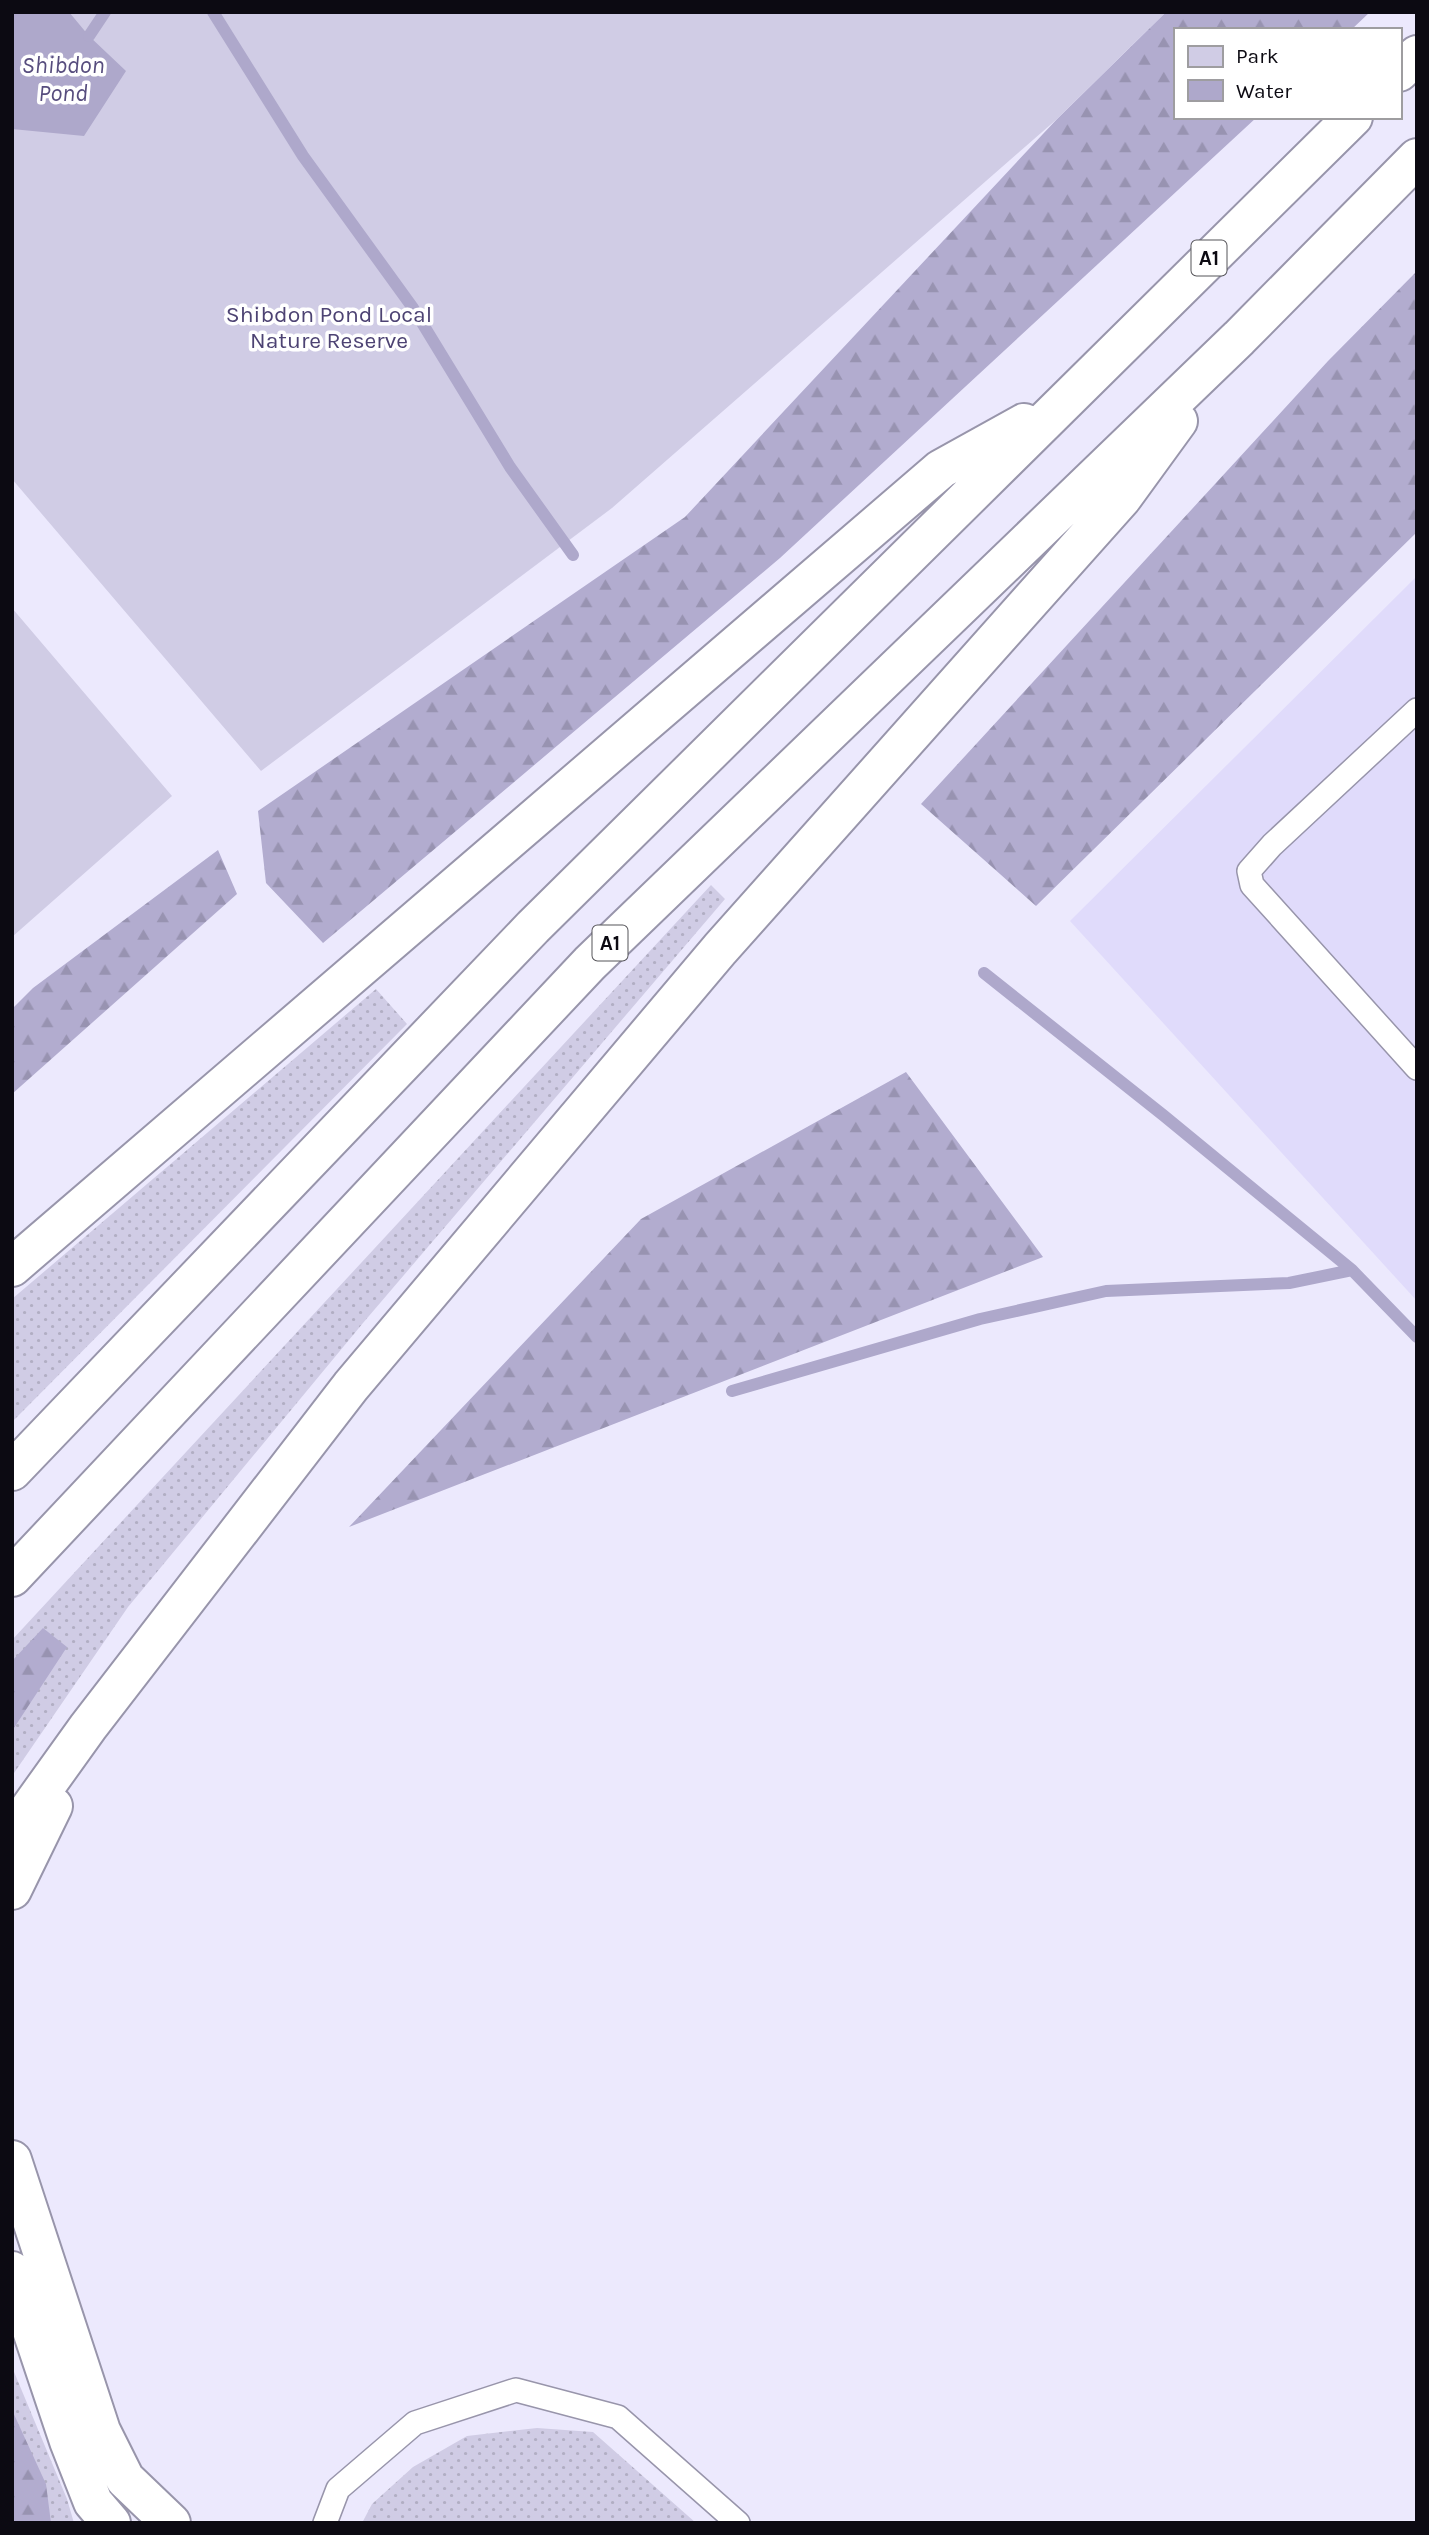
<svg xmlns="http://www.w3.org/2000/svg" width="1429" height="2535" font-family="Karla,sans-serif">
  <defs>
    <pattern id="grass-dots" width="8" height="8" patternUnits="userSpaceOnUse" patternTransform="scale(1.75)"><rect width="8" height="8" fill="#d0cce5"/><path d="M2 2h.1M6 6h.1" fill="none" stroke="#b1aec3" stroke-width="1.8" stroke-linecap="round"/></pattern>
    <pattern id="forest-firs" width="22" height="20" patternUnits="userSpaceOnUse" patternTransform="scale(1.75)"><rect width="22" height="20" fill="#b2accf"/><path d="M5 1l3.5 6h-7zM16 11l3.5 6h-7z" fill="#9893b1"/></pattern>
  </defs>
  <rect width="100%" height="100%" fill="#ece9fd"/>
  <path fill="#e0dbfb" d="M1417,576v725l-347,-380z"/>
  <path fill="url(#grass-dots)" d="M711,885l14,14 -362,424 -235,284 -116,169v-136z
    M376,989l31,35 -395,398v-123z
    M12,2367l55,132 7,24h-62z
    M537,2428l56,4 103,91h-334l10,-19 41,-37 54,-31z"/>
  <path fill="url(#forest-firs)" d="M1166,12h204l-19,18h-176v87h82l-477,441 -457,385 -57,-60 -8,-72 427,-294 372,-398z
    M1417,271v261l-381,374 -115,-102 407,-443z
    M218,850l19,44 -225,200v-85l21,-21z
    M906,1072l137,185 -694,270 292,-308z
    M43,1628l24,19 -55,84v-70z
    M12,2410l34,74 5,39h-39z"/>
  <path fill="#d0cce5" d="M12,12h1154l-109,107 -445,389 -351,263 -249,-292z
    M12,608l160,188 -160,141z"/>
  <path fill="#aea8cb" d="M12,12h57l20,24 37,35 -42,65 -72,-7z"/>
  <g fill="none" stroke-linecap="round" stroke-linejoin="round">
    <path stroke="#aea8cb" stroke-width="12" d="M213,12l90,144 110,152 97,159 63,88
      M89,36l16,-24
      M984,973l179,142 189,155 65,67
      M732,1391l248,-72 126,-28 183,-8 63,-13"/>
    <g stroke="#9895ab" stroke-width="26">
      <path id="service" d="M1417,710l-145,135 -23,26 3,14 165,183
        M325,2523l13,-34 77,-66 101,-33 102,27 120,106"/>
    </g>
    <g stroke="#9895ab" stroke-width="42">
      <path id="trunk" d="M1399,72l18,-17
        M12,1267l929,-798 83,-46
        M12,1471l521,-544 820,-810
        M12,1577l578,-614 649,-625 178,-180
        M12,1833l76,-106 263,-341 369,-437 402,-451 56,-77
        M12,1890l41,-84
        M12,2160l89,271 24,48 46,44
        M12,2271l57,170 24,61 18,21"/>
    </g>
    <use href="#service" stroke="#fff" stroke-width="23"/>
    <use href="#trunk" stroke="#fff" stroke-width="38"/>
  </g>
  <g text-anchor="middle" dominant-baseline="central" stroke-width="7" stroke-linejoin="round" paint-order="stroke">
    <g fill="#fff" stroke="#555459" stroke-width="2">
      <rect x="1191.5" y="240.5" width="35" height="35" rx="5"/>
      <rect x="592.5" y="925.5" width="35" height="35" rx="5"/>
    </g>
    <g font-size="21" font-weight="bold" fill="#0c0a12">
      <text x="1209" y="258">A1</text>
      <text x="610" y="943">A1</text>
    </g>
    <g font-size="23" fill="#4d4373" stroke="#fff">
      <text x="329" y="314">Shibdon Pond Local<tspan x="329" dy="26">Nature Reserve</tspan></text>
    </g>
    <g font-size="24" font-style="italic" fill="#574d7e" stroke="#fff">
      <text x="63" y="65">Shibdon<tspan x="63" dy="28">Pond</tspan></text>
    </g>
  </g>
  <rect width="1429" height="2535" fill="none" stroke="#0c0a12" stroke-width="28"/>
  <rect x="1174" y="28" width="228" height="91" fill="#ffffff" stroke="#9e9da0" stroke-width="2"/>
  <rect x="1188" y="46" width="35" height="21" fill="#d0cce5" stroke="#9e9da0" stroke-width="2"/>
  <text x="1236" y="63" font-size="21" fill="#0c0a12">Park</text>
  <rect x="1188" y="80" width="35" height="21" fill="#aea8cb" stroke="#9e9da0" stroke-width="2"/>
  <text x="1236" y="98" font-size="21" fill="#0c0a12">Water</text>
</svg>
